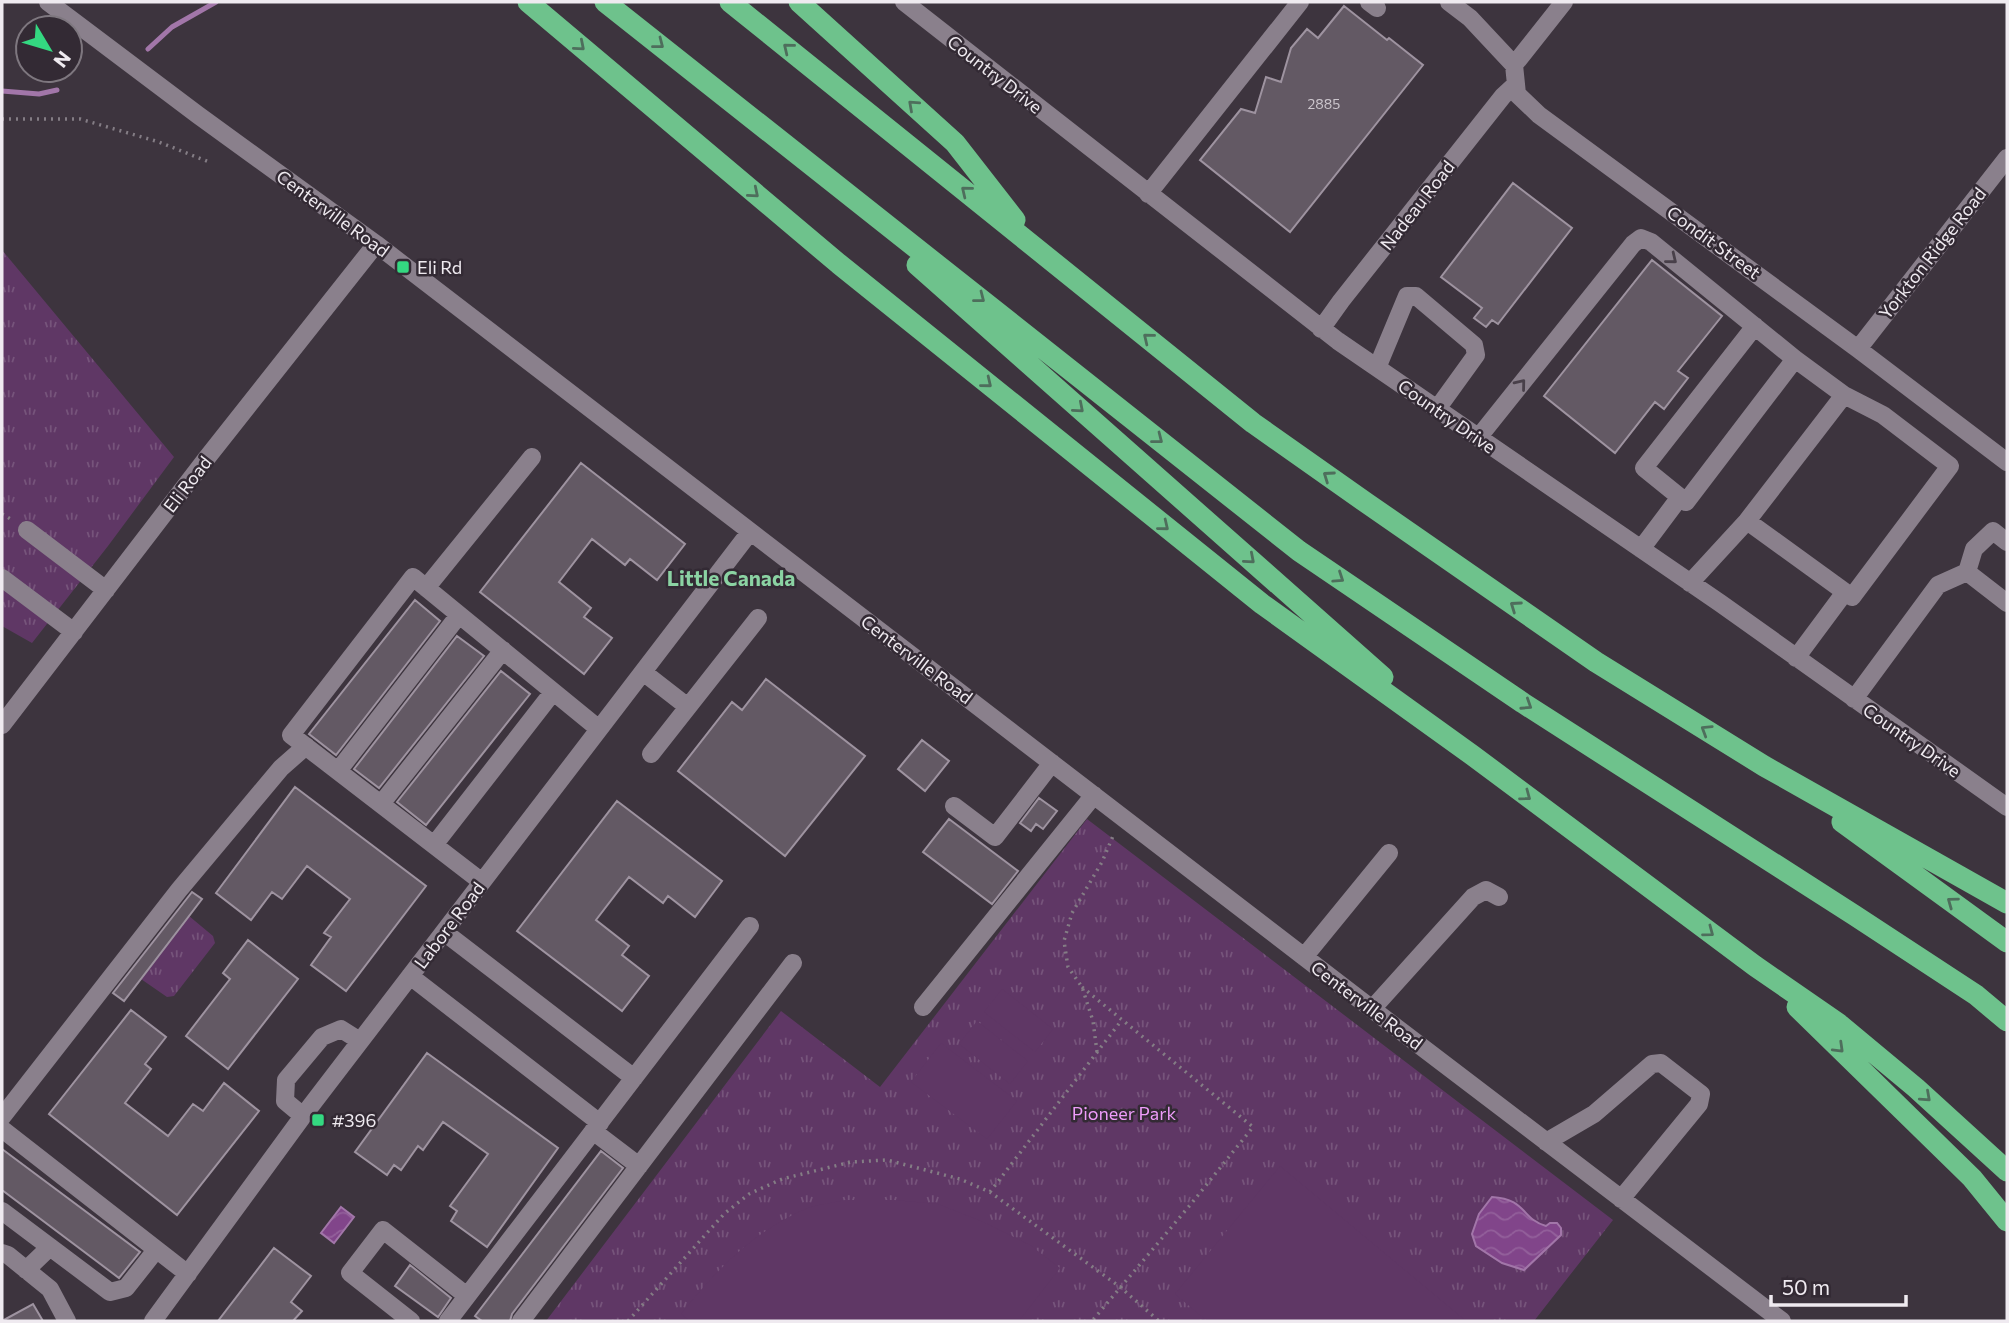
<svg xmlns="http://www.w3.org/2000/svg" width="2009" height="1323" font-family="Commissioner,sans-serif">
  <defs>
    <pattern id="grass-tufts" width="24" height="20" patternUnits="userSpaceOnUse" patternTransform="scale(1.75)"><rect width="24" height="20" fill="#5f3765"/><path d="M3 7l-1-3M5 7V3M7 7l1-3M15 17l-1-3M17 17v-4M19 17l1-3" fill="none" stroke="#76547b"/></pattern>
    <pattern id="water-waves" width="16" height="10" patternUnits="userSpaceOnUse" patternTransform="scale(1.75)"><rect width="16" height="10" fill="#81458a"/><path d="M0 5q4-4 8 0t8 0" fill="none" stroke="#93609b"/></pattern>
  </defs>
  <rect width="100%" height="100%" fill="#3d343e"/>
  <path fill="url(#grass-tufts)" d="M2,250l172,207 -66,89 -76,97 -30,-17z
    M1087,819l526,401 -79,101h-988l235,-310 99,76z
    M189,916l24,20 2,7 -41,53 -7,1 -26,-18z"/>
  <path fill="#5f3765" d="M1002,989l51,40 -18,23 -51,-40z
    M977,1021l51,40 -18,23 -51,-40z
    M941,1043l76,58 -30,38 -76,-57z
    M1280,1166l186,155h-259l-32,-27z
    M845,1200h49l44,4 43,17 49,24 30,23 -41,53h-329l-9,-7c34,-43 75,-85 127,-106 11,-4 25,-5 37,-8z"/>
  <path fill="url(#water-waves)" stroke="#a276a9" stroke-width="2" d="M1492,1197c35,2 29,22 54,29l4,-3h7l4,5v7l-37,35 -22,-7 -26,-17 -4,-12 7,-20z
    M341,1207l13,10 -20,26 -13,-10z"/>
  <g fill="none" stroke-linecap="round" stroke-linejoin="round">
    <path stroke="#a276a9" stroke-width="5" d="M148,49l24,-22 44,-25
      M2,91l37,3 18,-4"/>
  </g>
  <path fill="#635964" stroke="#9e93a0" stroke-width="2" d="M1344,6l43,34 2,-2 34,27 -133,167 -90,-72 41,-51 14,4 11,-36 15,5 10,-34 16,-19 11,9z
    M1513,183l59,45 -74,96 -6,-4 -6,7 -12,-9 8,-10 -41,-31z
    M1652,260l70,56 -44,55 10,7 -24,31 -9,-7 -40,51 -71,-57z
    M581,463l104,81 -28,36 -27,-21 -5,6 -33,-26 -33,43 32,26 -7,9 28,21 -28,36 -104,-82z
    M415,600l25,21 -104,134 -27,-21z
    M457,636l27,20 -105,132 -25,-19z
    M501,671l29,23 -104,131 -29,-23z
    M766,679l99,77 -80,100 -107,-85 54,-69 10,8z
    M922,740l27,21 -24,30 -27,-22z
    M295,787l131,99 -80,105 -35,-26 20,-28 -7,-4 26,-34 -43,-33 -25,33 -10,-7 -21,28 -35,-27z
    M1039,798l18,13 -14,18 -7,-5 -5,7 -11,-8z
    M617,801l105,80 -27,36 -27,-21 -5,7 -34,-26 -33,43 33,26 -7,9 27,21 -27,35 -105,-80z
    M949,819l69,52 -26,33 -69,-52z
    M192,892l10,7 -78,102 -11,-8z
    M248,940l50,39 -70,90 -42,-33 44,-57 -7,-6z
    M131,1010l35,27 -21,27 6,5 -26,34 43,33 25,-32 10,7 21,-28 35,28 -82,104 -128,-101z
    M427,1053l131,95 -71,99 -36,-26 6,-10 -7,-5 38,-52 -45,-32 -20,28 -5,-4 -17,24 -7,-5 -7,10 -32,-23z
    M2,1149l138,103 -21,26 -117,-88z
    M601,1151l22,17 -111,146 -2,7h-28l-7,-5z
    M274,1248l37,28 -20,26 11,9 -9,10h-75z
    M410,1265l41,33 -13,19 -43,-31z
    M33,1304l10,17h-41z"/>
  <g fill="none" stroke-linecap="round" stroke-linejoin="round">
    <path stroke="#847d85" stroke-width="3.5" stroke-dasharray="2 5" stroke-linecap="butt" d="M2,119h78l79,23 50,20
      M2,514l12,7
      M1082,987l171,140 -62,77 -99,117
      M1097,1052l-4,-31 -11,-34 -14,-20 -4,-26 8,-28 30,-51 11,-26
      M990,1192l131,-171
      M628,1321l96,-107 25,-20 33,-15 69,-17 36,-2 73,19 30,13 130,95 39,34"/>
    <path stroke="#8a808c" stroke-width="18" d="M48,2l150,113 178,129 996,765 410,312
      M904,2l434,339 382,262 287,204
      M1369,2l8,6
      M1449,2l21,16 44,47 3,29 22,21 319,234 149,113
      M1514,65l50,-63
      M1148,194l152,-192
      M1321,329l20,-28 162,-205 13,-12
      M1858,349l149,-191
      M1377,368l30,-72h9l58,49 2,10 -39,54
      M1478,438l155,-194 8,-6 10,4 144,117 -109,143 -42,-34 111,-142
      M1747,521l105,76 98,-131 -67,-51 -39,-20
      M27,530l79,60
      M2007,542l-14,-11 -19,18 -7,23 40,31
      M1641,549l39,-52
      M2,578l72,54
      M1690,583l57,-62 97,-126 -49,-36
      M426,588l106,-131
      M1796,658l49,-66
      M643,672l45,35 70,-89
      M1854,699l84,-114 29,-13
      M2,725l204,-266 170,-215
      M651,754l37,-47
      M338,771l121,-156
      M381,804l122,-154
      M954,806l41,31 57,-74
      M434,845l119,-153
      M482,882l-191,-147 122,-158 186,152
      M444,932l190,146
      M1304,957l85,-104
      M410,976l190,147
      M923,1007l171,-212
      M1372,1009l101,-112 13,-7 13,7
      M303,1116l-18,-15 1,-21 36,-43 19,-8 19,12
      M2,1117l177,-227 102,-122 25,-22
      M2,1129l186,145
      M593,1131l46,35
      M1546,1142l48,-28 58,-50 9,-1 40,31 -2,10 -78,95
      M2,1211l48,36 -24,23
      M50,1247l60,45 16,-4 30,-38
      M2,1253l6,2 42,34 17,32
      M153,1321l150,-205 447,-584
      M411,1321l-61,-48 33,-43 84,66
      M448,1321l302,-395
      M521,1321l272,-358"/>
    <path stroke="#6ec28c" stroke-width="21" d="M528,2l311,262 423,340 210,151 283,211 84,58 77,64 91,83
      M605,2l694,549 224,152 331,212 122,80 31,26
      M730,2l523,421 115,81 228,158 168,104 243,137
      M799,2l156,141 60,77
      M917,265l466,412
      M1842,822l165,120
      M1797,1007l175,171 35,43"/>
  </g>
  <defs><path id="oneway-chevron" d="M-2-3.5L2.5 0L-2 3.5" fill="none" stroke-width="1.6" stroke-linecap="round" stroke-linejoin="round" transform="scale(1.75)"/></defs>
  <g stroke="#4e6e5c">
    <use href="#oneway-chevron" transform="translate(659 44) rotate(38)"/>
    <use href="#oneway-chevron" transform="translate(580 46) rotate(41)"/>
    <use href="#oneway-chevron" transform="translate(788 48) rotate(-141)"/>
    <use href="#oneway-chevron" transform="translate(913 105) rotate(-138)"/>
    <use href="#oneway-chevron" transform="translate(966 191) rotate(-141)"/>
    <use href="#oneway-chevron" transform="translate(754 193) rotate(40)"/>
    <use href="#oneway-chevron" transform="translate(980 298) rotate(38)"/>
    <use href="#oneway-chevron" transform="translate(1148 338) rotate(-141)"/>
    <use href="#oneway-chevron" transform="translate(987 383) rotate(39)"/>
    <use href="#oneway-chevron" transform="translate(1079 408) rotate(41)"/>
    <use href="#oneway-chevron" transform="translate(1158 439) rotate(38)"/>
    <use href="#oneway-chevron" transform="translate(1328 476) rotate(-145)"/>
    <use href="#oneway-chevron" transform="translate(1164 526) rotate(39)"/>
    <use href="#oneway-chevron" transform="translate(1250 559) rotate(41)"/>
    <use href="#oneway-chevron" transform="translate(1339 578) rotate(34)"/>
    <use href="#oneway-chevron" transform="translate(1515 606) rotate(-145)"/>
    <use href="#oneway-chevron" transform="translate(1527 705) rotate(33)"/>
    <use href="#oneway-chevron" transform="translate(1706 730) rotate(-148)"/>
    <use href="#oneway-chevron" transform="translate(1526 796) rotate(37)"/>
    <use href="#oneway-chevron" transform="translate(1952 902) rotate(-144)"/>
    <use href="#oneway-chevron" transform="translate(1709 932) rotate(37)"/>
    <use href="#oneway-chevron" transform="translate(1839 1048) rotate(44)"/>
    <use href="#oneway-chevron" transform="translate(1926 1097) rotate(42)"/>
  </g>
  <g stroke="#49404a">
    <use href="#oneway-chevron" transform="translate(1672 259) rotate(39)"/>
    <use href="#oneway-chevron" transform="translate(1521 384) rotate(-51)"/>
  </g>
  <g fill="#34d881" stroke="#332a34" stroke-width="2.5">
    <rect x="396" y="260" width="14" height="14" rx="3.5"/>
    <rect x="311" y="1113" width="14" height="14" rx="3.5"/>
  </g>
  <g text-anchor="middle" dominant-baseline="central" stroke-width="5" stroke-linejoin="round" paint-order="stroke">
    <g font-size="14" fill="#ccc6cd">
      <text x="1324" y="103">2885</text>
    </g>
    <g font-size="18" fill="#efeaf0" stroke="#332a34">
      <text transform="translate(995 74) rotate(38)">Country Drive</text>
      <text transform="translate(1417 205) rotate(-52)">Nadeau Road</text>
      <text transform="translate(333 213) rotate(36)">Centerville Road</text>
      <text transform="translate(1714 242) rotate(36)">Condit Street</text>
      <text transform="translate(1932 253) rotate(-52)">Yorkton Ridge Road</text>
      <text transform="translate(1447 416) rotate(35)">Country Drive</text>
      <text transform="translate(187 484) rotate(-52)">Eli Road</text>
      <text transform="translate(917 659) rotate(37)">Centerville Road</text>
      <text transform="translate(1912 740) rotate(35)">Country Drive</text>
      <text transform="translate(449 925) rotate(-53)">Labore Road</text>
      <text transform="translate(1367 1005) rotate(37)">Centerville Road</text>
    </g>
    <g font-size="18" fill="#efeaf0" stroke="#332a34" text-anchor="start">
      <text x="417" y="267">Eli Rd</text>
      <text x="332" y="1120">#396</text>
    </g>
    <g font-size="18" fill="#ee9cfa" stroke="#332a34">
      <text x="1124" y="1113">Pioneer Park</text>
    </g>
    <g font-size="21" font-weight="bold" fill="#8bd3a3" stroke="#332a34">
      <text x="731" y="577">Little Canada</text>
    </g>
  </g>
  <rect width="2009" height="1323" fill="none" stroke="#efeaf0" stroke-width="7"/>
  <g transform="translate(49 49) rotate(128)"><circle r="33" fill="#332a34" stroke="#7e777f" stroke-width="2"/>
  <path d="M0-5L12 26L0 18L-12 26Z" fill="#34d881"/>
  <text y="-10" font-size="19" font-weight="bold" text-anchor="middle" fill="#efeaf0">N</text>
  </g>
  <path d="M1771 1295v10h135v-10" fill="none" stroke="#efeaf0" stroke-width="3.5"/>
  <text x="1782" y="1295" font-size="21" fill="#efeaf0" stroke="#332a34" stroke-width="5" paint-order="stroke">50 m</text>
</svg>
